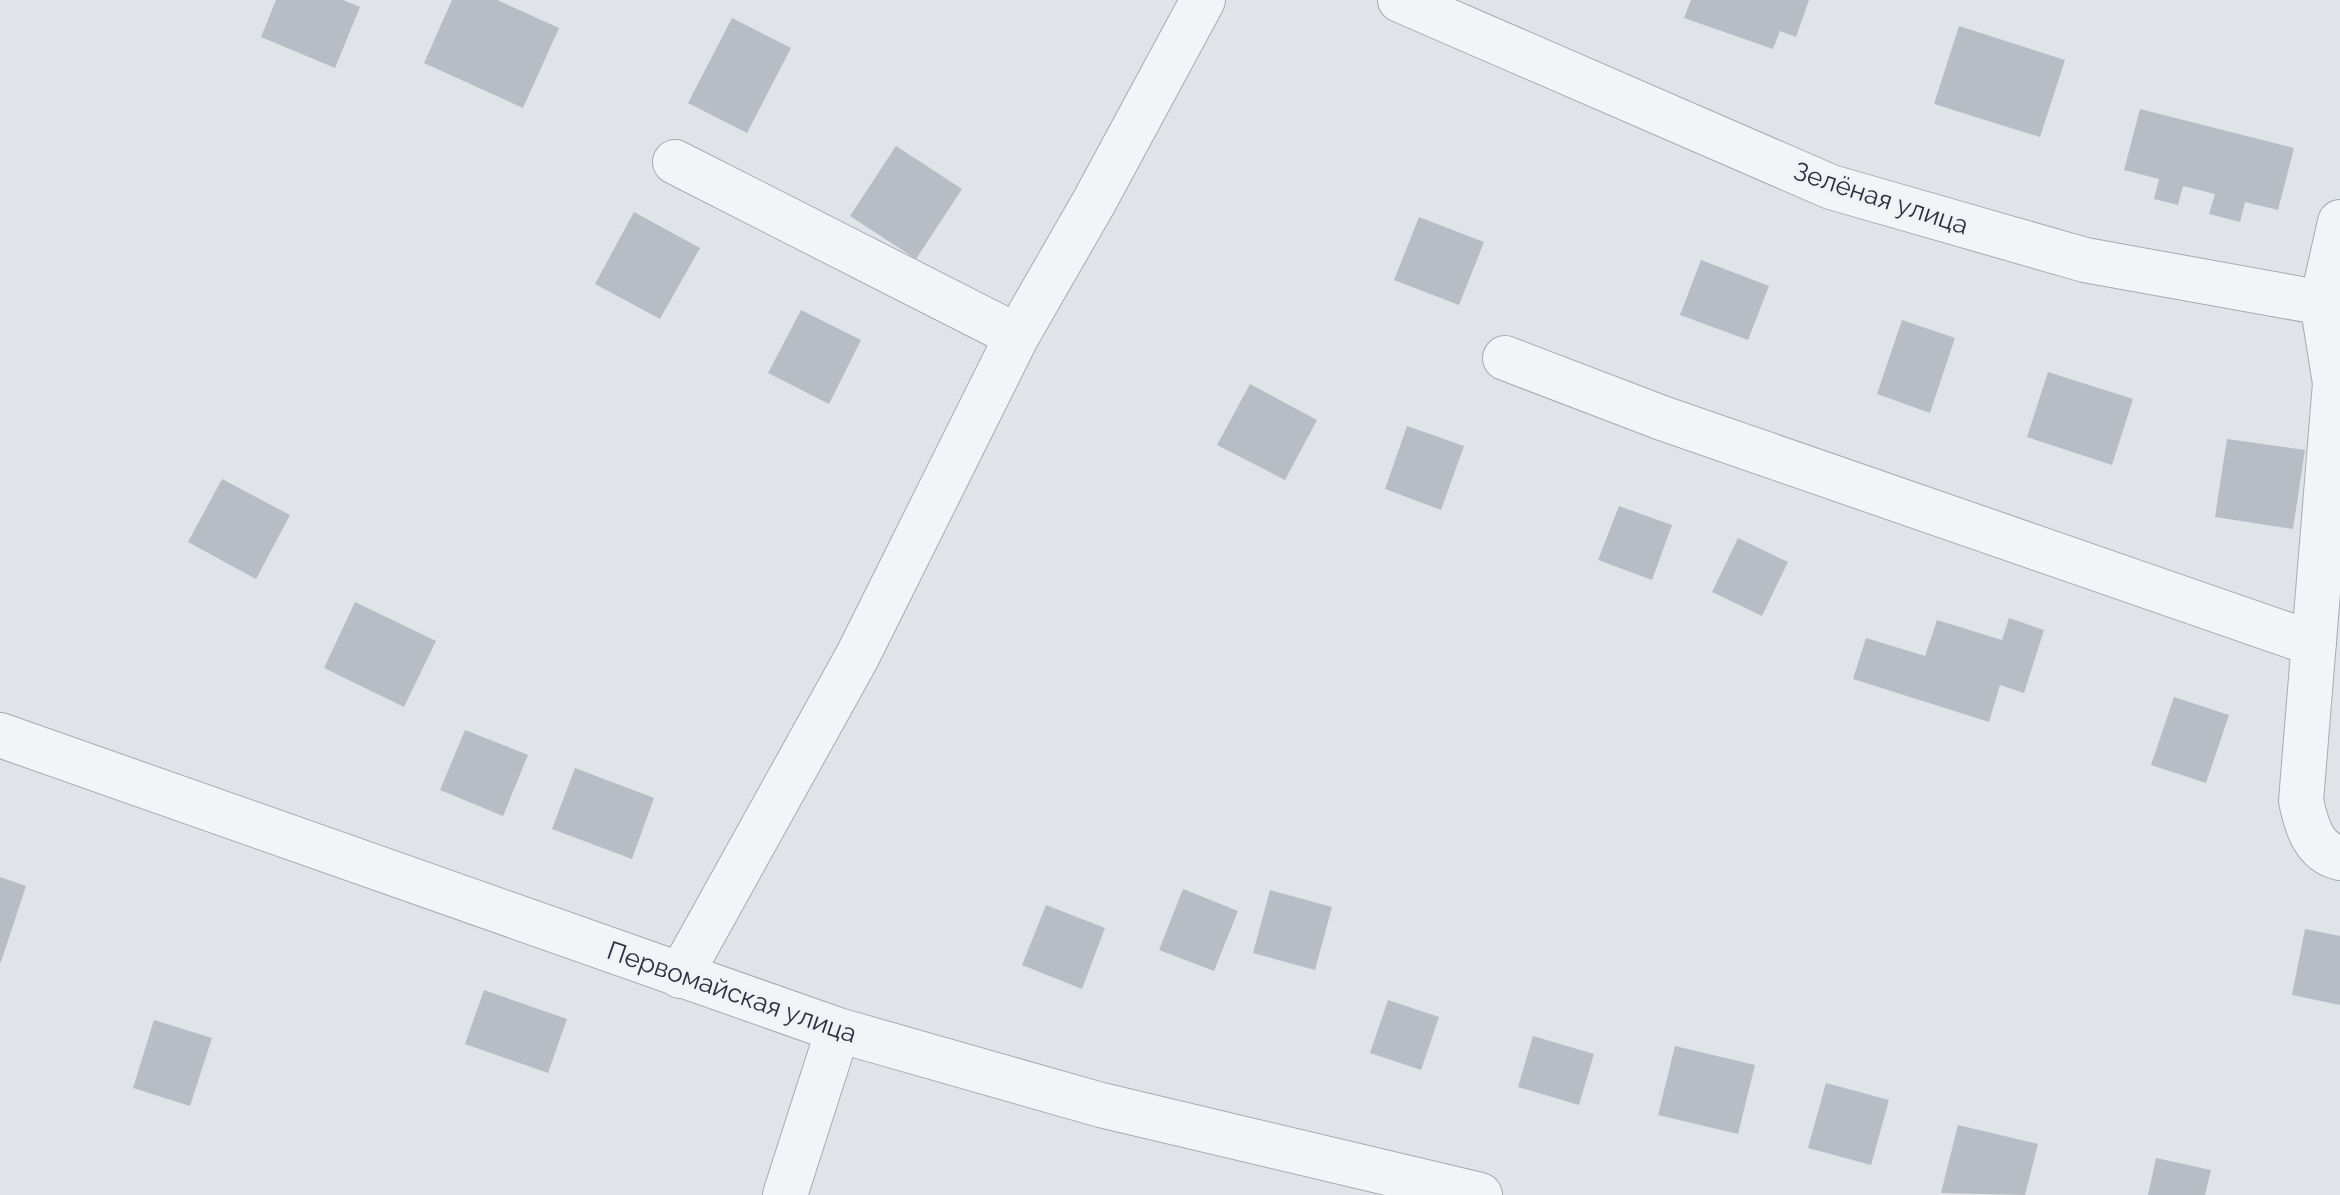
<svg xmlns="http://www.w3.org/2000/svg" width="2340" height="1195" font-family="Raleway,sans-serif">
  <rect width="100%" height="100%" fill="#e0e4e9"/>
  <path fill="#b8bdc5" d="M276,0h67l17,7 -25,61 -74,-31z
    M452,0h45l62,28 -36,80 -99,-45z
    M1691,0h118l-13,37 -16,-6 -7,18 -89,-31z
    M732,18l59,30 -44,85 -59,-30z
    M1959,26l106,34 -25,77 -106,-33z
    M2140,109l154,39 -16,62 -33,-8 -5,20 -31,-8 6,-20 -32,-8 -5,19 -24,-6 5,-20 -35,-9z
    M896,146l66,43 -46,70 -66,-43z
    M634,212l66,36 -40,71 -65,-35z
    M1419,217l65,25 -25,63 -65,-25z
    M1701,260l68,26 -21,54 -68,-25z
    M801,310l60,30 -32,64 -61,-31z
    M1902,320l53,18 -25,75 -53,-19z
    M2048,372l85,27 -21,66 -85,-28z
    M1250,384l67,36 -32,60 -68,-35z
    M1407,426l57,20 -23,64 -56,-21z
    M2227,439l78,11 -12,79 -78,-12z
    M222,479l68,36 -34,64 -68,-37z
    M1619,506l53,19 -20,55 -54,-20z
    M1738,538l50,24 -26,54 -50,-24z
    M355,602l81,39 -32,66 -80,-39z
    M2009,618l35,12 -20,63 -24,-8 -11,37 -136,-43 13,-41 59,18 12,-36 65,20z
    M2174,697l55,18 -23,68 -55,-18z
    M465,730l63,25 -25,61 -63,-26z
    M575,768l79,30 -22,61 -80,-30z
    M0,877l26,9 -25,76h-1z
    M1183,889l55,22 -24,60 -55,-21z
    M1270,890l62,17 -17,63 -62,-17z
    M1046,905l59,23 -23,61 -60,-24z
    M2305,929l35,7v69l-48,-10z
    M484,990l83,29 -19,54 -83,-29z
    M1388,1000l51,17 -18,53 -51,-17z
    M154,1020l58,18 -22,68 -57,-18z
    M1533,1036l61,18 -15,51 -61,-18z
    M1675,1046l80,19 -17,69 -80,-19z
    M1826,1083l63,17 -18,65 -63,-17z
    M1958,1125l80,19 -13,51 -84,-2z
    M2156,1158l55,12 -6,25h-57z"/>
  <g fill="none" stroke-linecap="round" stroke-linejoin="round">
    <g stroke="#a5abb3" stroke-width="46">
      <path id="minor" d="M1400,0l431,187 254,73 255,46
        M675,162l342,174
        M2340,222l-18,80 13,81 -34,418c5,23 12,51 39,57
        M1505,358l157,60 652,226
        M0,735l838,295 263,75 379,90
        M680,976l177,-319 160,-321 77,-134 109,-202
        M785,1195l53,-165"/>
    </g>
    <use href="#minor" stroke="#f3f4f7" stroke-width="44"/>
  </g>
  <g text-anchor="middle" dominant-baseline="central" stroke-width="6" stroke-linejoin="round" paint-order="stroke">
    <g font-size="26" fill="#293140" stroke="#f0f2f6">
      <text transform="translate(1881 198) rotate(18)">Зелёная улица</text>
      <text transform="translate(732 992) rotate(19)">Первомайская улица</text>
    </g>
  </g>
</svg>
